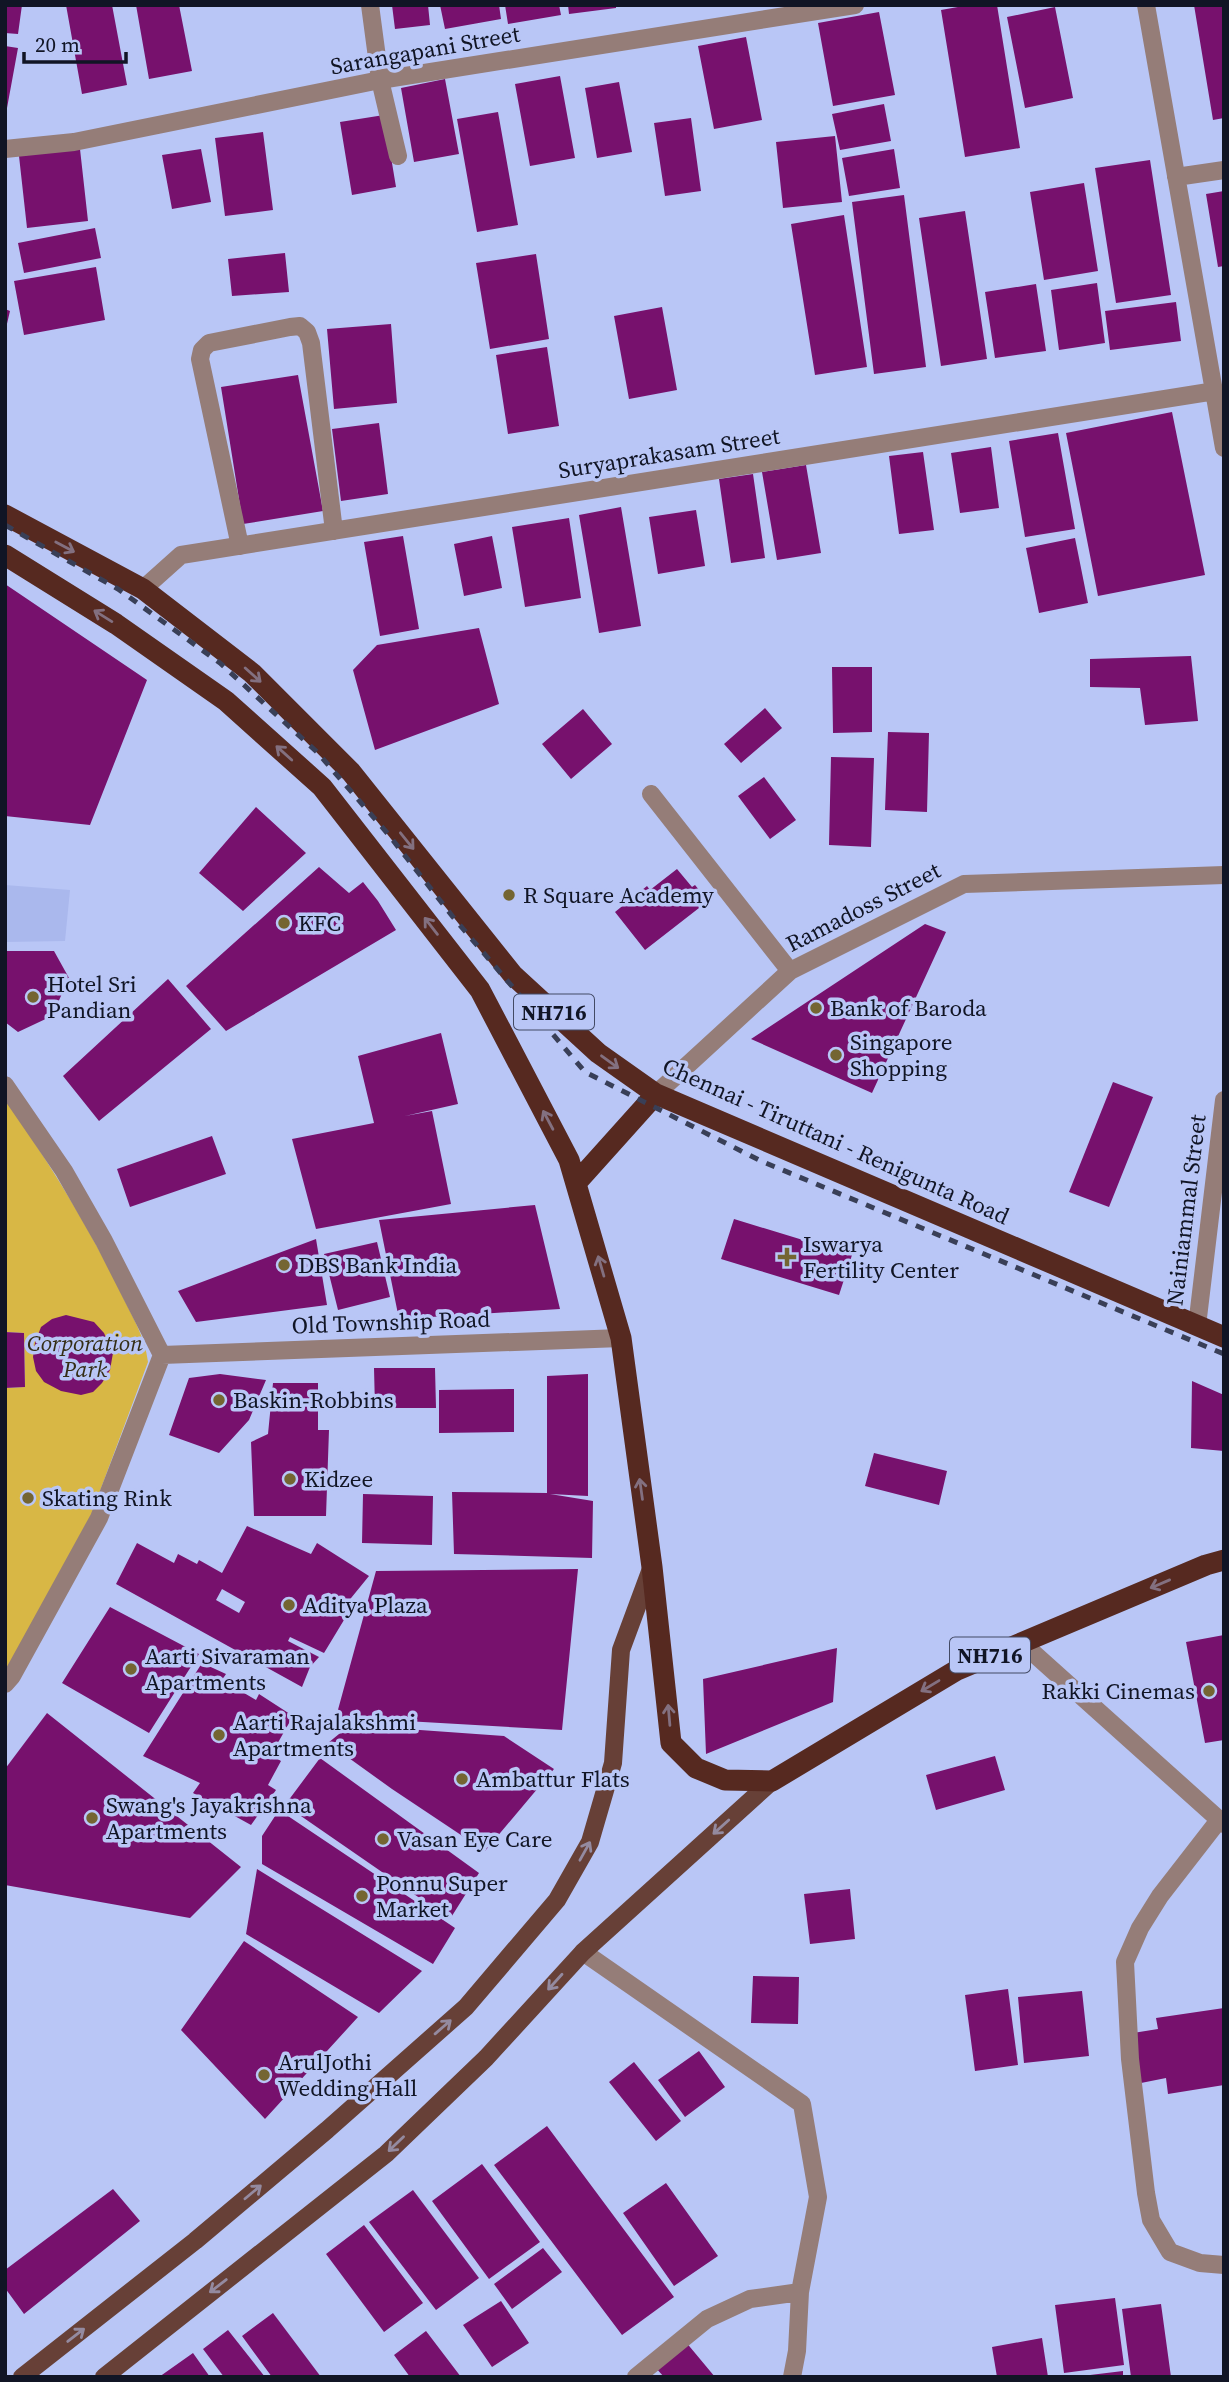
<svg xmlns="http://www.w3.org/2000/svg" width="1229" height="2382" font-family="'Source Serif 4',serif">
  <rect width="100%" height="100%" fill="#b9c6f6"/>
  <path fill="#aab8ed" d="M5,885l65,5 -5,51 -60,1z"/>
  <path fill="#d8b745" d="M5,1099c43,62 83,126 116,194 11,23 24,44 27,69l-57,153 -86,158v-285l20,-1 -1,-54 -19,-1z"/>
  <path fill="#77116d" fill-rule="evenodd" d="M5,5h17l-4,29 -13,-1z
    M66,5h46l15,80 -45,9z
    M136,5h43l13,66 -43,8z
    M392,5h36l2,20 -35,4z
    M440,5h59l2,14 -56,10z
    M505,5h54l2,10 -53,9z
    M568,5h48v3l-47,6z
    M969,5h28l23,143 -55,9 -24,-147z
    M1194,5h30v113l-11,2z
    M1055,7l18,91 -48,10 -18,-91z
    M879,12l16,83 -62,11 -15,-83z
    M746,37l16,83 -48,9 -16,-83z
    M5,46l13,2 -11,60h-2z
    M560,76l15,82 -45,8 -15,-82z
    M445,79l14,75 -45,8 -13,-74z
    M619,82l13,70 -35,6 -12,-70z
    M884,104l7,37 -51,9 -8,-36z
    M498,112l20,113 -41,7 -20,-113z
    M384,115l12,72 -44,8 -12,-73z
    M691,118l10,73 -36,5 -11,-73z
    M263,132l10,78 -48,6 -10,-78z
    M835,136l7,66 -59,6 -7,-66z
    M80,149l8,72 -61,7 -8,-72z
    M201,149l10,53 -39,7 -10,-54z
    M894,149l6,39 -51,8 -7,-38z
    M1150,160l21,135 -55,8 -21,-135z
    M1084,183l14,88 -54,9 -14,-88z
    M1224,191v75l-6,1 -12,-73z
    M904,195l22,172 -52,7 -22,-172z
    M965,211l22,148 -46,7 -22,-148z
    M844,215l23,152 -52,8 -24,-151z
    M95,228l6,30 -77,15 -6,-30z
    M285,253l4,39 -57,4 -4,-37z
    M536,254l13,85 -59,10 -14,-86z
    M96,267l9,53 -81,15 -10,-54z
    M1097,283l8,60 -46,7 -8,-60z
    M1036,284l10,67 -51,7 -10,-66z
    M1176,302l5,39 -71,9 -5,-39z
    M662,307l15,83 -48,9 -15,-83z
    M5,309l5,2 -4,17h-1z
    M391,324l6,79 -63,6 -7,-80z
    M547,347l12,79 -51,8 -12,-79z
    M298,375l25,136 -80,13 -22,-137z
    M1172,412l33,163 -107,21 -32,-163z
    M379,423l9,71 -47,7 -9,-72z
    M1058,433l17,96 -50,8 -16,-96z
    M991,447l8,61 -39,5 -9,-60z
    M923,452l11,78 -35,4 -10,-78z
    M806,465l15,88 -44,7 -15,-88z
    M753,474l12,84 -34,5 -12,-84z
    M621,507l20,119 -42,7 -20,-118z
    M696,510l9,56 -47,8 -9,-57z
    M569,518l12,80 -56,9 -13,-80z
    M403,536l16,93 -39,7 -16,-94z
    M492,536l10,52 -38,8 -10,-52z
    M1075,538l13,65 -49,10 -13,-65z
    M5,584l142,96 -57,145 -85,-9z
    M479,628l20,76 -124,46 -22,-80 24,-25z
    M1191,656l7,65 -53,4 -5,-37 -50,-1v-28z
    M832,667h40v65l-39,1z
    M765,708l17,20 -41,35 -17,-19z
    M583,709l29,35 -41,35 -29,-35z
    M888,732l41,1 -2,79 -42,-2z
    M831,757l43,1 -3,89 -42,-2z
    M764,777l32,43 -26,19 -32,-43z
    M256,807l50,46 -63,58 -44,-38z
    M319,867l30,26 14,-11 15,19 18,29 -170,101 -40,-45z
    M677,869l15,18 3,-2 13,16 -63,49 -30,-38 32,-26 3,4z
    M925,924l21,8 -74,161 -121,-54z
    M5,951h49l15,27 -17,38 -34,16 -13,-10z
    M168,979l43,50 -112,92 -36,-45z
    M441,1033l17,71 -53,12 27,-5 19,93 -135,25 -24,-90 82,-16 -16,-67z
    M1113,1082l40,15 -44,110 -40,-15z
    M212,1136l14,38 -96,33 -13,-38z
    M535,1205l25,104 -161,10 -20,-99z
    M734,1219l118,36 -13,40 -118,-36z
    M316,1239l11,66 -131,17 -18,-31z
    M377,1242l13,55 -52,13 -14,-56z
    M66,1315l28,7 10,11 9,20 -3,17 -8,13 -9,9 -12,3 -20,-4 -17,-9 -8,-11 -3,-14 2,-14 6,-16 11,-8z
    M5,1332l19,1 1,54 -20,1z
    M374,1368h61l1,40h-61z
    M220,1374l46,6 -17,40 -30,33 -50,-18 20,-57z
    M588,1374v122l-38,-2 43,7 -1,57 -138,-4 -2,-62 95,1v-117z
    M1192,1381l32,14v56l-33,-3z
    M273,1383h45v47h11l-3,86h-72l-3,-74 17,-8z
    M514,1389v43l-75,1v-43z
    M874,1453l73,18 -8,34 -74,-19z
    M363,1494l70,2 -1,49 -70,-2z
    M247,1526l64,28 6,-11 52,33 -22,27 -11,-3 -1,7 12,8 -23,38 -34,-16 -2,4 31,16 -9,10 -8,20 -186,-103 21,-41 37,20 4,-9 19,10 2,-4 23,13zM222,1589l23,13 -6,11 -23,-13z
    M578,1569l-16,161 -226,-13 40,-146z
    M110,1607l89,47 -50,79 -87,-50z
    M1224,1635v105l-19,3 -19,-101z
    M837,1648l-4,54 -127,52 -3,-75z
    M202,1663l24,11 -4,6 34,20 3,-6 34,22 -22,39 10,6 -13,24 8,5 -25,35 -58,-32 7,-10 -57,-27z
    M47,1713l194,154 -51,51 -185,-33v-116z
    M350,1725l154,11 50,33 -69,82 -93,-62 -64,-46z
    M995,1756l10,34 -69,20 -10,-35z
    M320,1758l159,115 -29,46 -165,-114z
    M279,1810l176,118 -22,36 -171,-100v-28z
    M257,1869l165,102 -43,42 -133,-79z
    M850,1889l5,50 -45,5 -6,-50z
    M244,1941l114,76 -93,102 -84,-89z
    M753,1976l46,1 -1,47 -47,-1z
    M1008,1989l10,76 -43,6 -10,-76z
    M1082,1991l7,65 -65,7 -6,-66z
    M1224,2008v77l-56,9 -2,-16 -25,5 -8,-50 25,-4 -2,-11z
    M699,2051l26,36 -40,30 -27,-37z
    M634,2062l47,59 -25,20 -47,-59z
    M547,2126l127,171 -52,38 -128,-170z
    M482,2164l58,78 -51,37 -57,-78z
    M666,2183l52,73 -44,30 -51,-73z
    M113,2189l27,32 -116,93 -19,-26v-18z
    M413,2190l66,88 -43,32 -67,-88z
    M364,2225l59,78 -39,29 -58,-78z
    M543,2248l19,24 -50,37 -18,-25z
    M1115,2298l9,67 -60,8 -9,-68z
    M501,2301l28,42 -37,24 -29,-42z
    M1161,2304l10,73h-40l-9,-68z
    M273,2313l48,64h-49l-30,-41z
    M228,2330l37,47h-41l-21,-28z
    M426,2331l35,46h-51l-16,-22z
    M1042,2338l6,39h-51l-5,-30z
    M685,2341l30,36h-51l-9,-10z
    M193,2353l17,24h-51z
    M1123,2371v6h-32l-1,-2z"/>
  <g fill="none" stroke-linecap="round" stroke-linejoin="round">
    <path stroke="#957d78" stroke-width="18" d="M370,5l10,75 18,76
      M1146,5l78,443
      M5,149l69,-7 306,-62 475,-75
      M1176,177l48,-7
      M240,546l-40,-187 2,-9 7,-7 81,-16 10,-1 7,6 4,11 23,188
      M143,589l38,-34 1034,-164
      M651,794l139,177
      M5,1085l59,86 40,70 58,114 -63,163 -87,158 -7,8
      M656,1094l134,-123 174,-87 260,-9
      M1197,1326l27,-226
      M162,1355l459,-17
      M1021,1642l203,182
      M1219,1820l-59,76 -20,32 -15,34 5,97 16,134 5,27 19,32 30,11 24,2
      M583,1952l219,152 16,93 -18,95 -3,59 -5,26
      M636,2377l71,-58 43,-20 50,-7"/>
    <path stroke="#674037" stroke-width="18" d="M22,2377l173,-136 132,-111 139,-123 91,-107 33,-58 23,-79 8,-113 30,-81
      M104,2377l282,-223 100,-96 97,-106 189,-171"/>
    <path stroke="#562920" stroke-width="21" d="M5,515l138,74 109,84 99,99 162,203 85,78 58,41 568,243
      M5,555l111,69 110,77 96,86 158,203 89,170 52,178 31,229 19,176 25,25 29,12 47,1 185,-111 249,-105 18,-5
      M577,1182l79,-88"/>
    <path stroke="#393f57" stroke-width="5" stroke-dasharray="9 9" stroke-linecap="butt" d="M5,525l113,64 102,74 97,89 71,82 65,83 132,155 176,89 463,193"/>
  </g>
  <defs><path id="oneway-shaft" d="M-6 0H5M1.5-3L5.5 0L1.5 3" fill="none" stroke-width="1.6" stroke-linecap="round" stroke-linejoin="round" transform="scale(1.75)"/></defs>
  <g stroke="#837080">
    <use href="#oneway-shaft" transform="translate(65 547) rotate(28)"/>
    <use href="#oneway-shaft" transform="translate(103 616) rotate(-148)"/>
    <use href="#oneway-shaft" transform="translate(253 675) rotate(42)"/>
    <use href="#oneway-shaft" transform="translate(284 753) rotate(-138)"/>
    <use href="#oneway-shaft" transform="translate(407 841) rotate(51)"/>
    <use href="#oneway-shaft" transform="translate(431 926) rotate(-128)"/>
    <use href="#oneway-shaft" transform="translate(610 1062) rotate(36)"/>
    <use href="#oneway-shaft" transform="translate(548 1120) rotate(-118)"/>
    <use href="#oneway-shaft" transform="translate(601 1266) rotate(-106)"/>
    <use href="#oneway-shaft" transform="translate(641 1489) rotate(-98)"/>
    <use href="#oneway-shaft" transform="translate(1160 1584) rotate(157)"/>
    <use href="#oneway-shaft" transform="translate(930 1686) rotate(149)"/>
    <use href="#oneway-shaft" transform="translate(669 1715) rotate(-95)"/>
  </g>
  <g stroke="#948aa0">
    <use href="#oneway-shaft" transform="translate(721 1827) rotate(138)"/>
    <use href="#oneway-shaft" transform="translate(585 1851) rotate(-61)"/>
    <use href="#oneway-shaft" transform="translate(555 1982) rotate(132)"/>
    <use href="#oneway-shaft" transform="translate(443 2027) rotate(-41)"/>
    <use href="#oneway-shaft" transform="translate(396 2144) rotate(136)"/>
    <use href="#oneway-shaft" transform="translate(253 2192) rotate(-40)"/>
    <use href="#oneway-shaft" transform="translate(218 2286) rotate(142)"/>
    <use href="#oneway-shaft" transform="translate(76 2335) rotate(-38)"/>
  </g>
  <g fill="#746532" stroke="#b9c6f6" stroke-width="2.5">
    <circle cx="509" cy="895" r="7"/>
    <circle cx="284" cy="923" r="7"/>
    <circle cx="33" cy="997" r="7"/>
    <circle cx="816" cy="1008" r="7"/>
    <circle cx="836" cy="1055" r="7"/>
    <path d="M783.5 1246.5h7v7h7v7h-7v7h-7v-7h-7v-7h7z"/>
    <circle cx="284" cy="1265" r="7"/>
    <circle cx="219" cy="1400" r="7"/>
    <circle cx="290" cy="1479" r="7"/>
    <circle cx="28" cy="1498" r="7"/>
    <circle cx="289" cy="1605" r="7"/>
    <circle cx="131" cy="1669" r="7"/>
    <circle cx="1209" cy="1691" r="7"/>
    <circle cx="219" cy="1735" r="7"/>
    <circle cx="462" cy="1779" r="7"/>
    <circle cx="92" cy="1818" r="7"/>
    <circle cx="383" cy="1839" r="7"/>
    <circle cx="362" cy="1896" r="7"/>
    <circle cx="264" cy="2075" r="7"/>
  </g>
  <g text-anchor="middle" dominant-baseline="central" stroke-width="7" stroke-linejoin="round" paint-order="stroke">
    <g fill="#b9c6f6" stroke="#434a64" stroke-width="2">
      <rect x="514" y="994.5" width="80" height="35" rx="5"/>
      <rect x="950" y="1637.5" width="80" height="35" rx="5"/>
    </g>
    <g font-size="21" font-weight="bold" fill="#111525">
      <text x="554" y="1012">NH716</text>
      <text x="990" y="1655">NH716</text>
    </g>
    <g font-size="23" fill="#111525" stroke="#b9c6f6">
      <text transform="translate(425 50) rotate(-10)">Sarangapani Street</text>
      <text transform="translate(669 453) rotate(-9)">Suryaprakasam Street</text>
      <text transform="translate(863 907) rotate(-27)">Ramadoss Street</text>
      <text transform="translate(836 1141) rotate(24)">Chennai - Tiruttani - Renigunta Road</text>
      <text transform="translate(1186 1210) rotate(-83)">Nainiammal Street</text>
      <text transform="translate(391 1322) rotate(-2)">Old Township Road</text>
    </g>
    <g font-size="23" fill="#111525" stroke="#b9c6f6" text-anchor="start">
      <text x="523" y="895">R Square Academy</text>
      <text x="298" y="923">KFC</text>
      <text x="47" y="984">Hotel Sri<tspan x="47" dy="26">Pandian</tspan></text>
      <text x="830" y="1008">Bank of Baroda</text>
      <text x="850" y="1042">Singapore<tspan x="850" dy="26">Shopping</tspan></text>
      <text x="803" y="1244">Iswarya<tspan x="803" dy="26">Fertility Center</tspan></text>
      <text x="298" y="1265">DBS Bank India</text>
      <text x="233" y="1400">Baskin-Robbins</text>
      <text x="304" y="1479">Kidzee</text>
      <text x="42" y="1498">Skating Rink</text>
      <text x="303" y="1605">Aditya Plaza</text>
      <text x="145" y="1656">Aarti Sivaraman<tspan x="145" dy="26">Apartments</tspan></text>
      <text x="1195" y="1691" text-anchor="end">Rakki Cinemas</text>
      <text x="233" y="1722">Aarti Rajalakshmi<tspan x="233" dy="26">Apartments</tspan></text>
      <text x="476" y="1779">Ambattur Flats</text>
      <text x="106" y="1805">Swang's Jayakrishna<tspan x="106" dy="26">Apartments</tspan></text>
      <text x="397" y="1839">Vasan Eye Care</text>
      <text x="376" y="1883">Ponnu Super<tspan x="376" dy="26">Market</tspan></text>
      <text x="278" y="2062">ArulJothi<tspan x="278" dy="26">Wedding Hall</tspan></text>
    </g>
    <g font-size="23" font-style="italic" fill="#342d15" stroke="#b9c6f6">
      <text x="85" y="1343">Corporation<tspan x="85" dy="26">Park</tspan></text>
    </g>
  </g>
  <rect width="1229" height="2382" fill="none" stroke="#111525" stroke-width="14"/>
  <path d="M24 52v10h102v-10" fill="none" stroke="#111525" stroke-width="3.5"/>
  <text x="35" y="52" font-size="21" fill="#111525" stroke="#b9c6f6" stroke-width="5" paint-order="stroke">20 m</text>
</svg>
